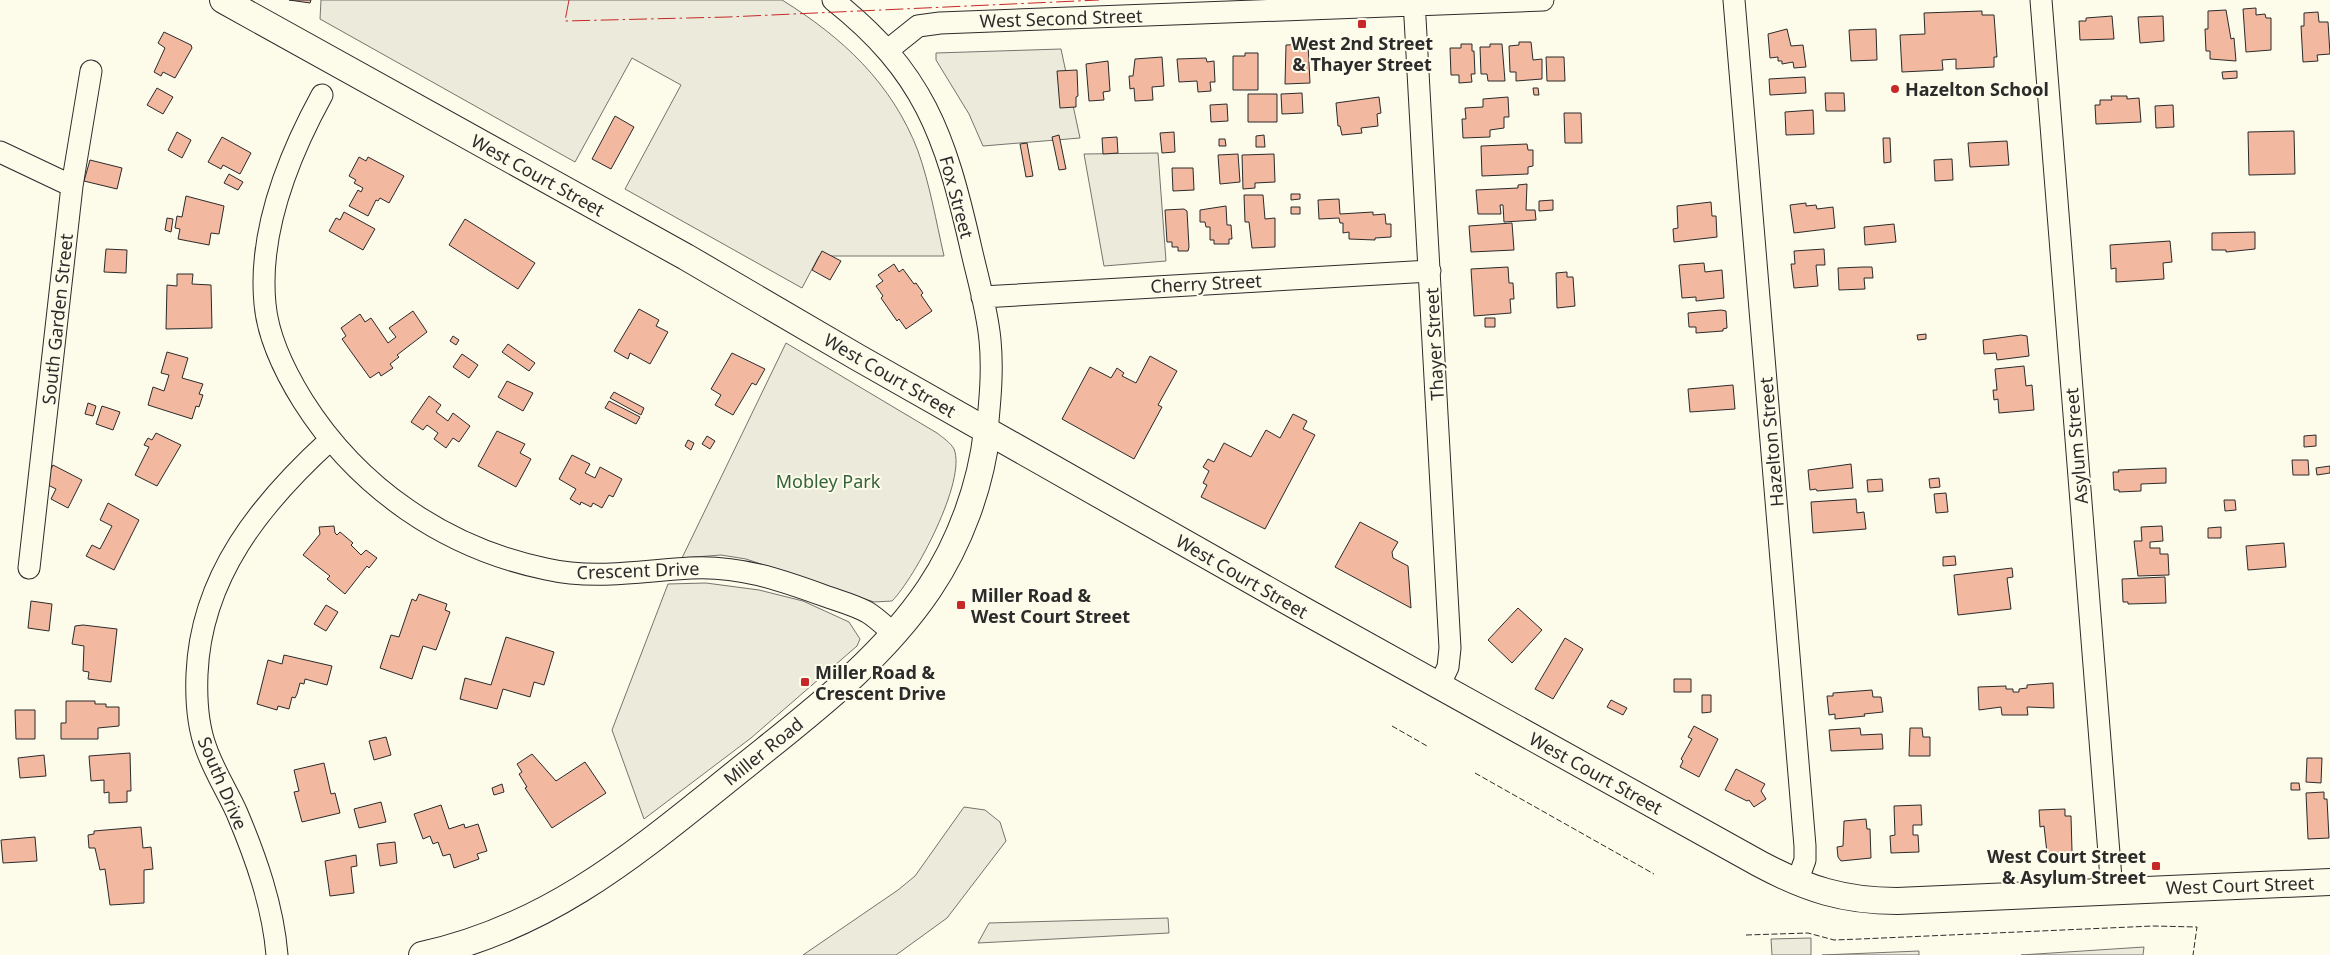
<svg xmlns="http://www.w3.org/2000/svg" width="2330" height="955" font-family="'Noto Sans',sans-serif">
  <rect width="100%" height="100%" fill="#fdfbea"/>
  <path fill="#ecebdb" stroke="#74746e" d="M321,0h461c60,37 110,83 136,151 12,34 18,70 26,105h-125l-17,32 -177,-99 56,-104 -49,-27 -57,104 -255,-143z
    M1061,49l19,89 -97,8 -14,-32 -33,-54v-7z
    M1158,153l8,108 -62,5 -20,-112z
    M786,343l151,90c5,4 14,10 17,16 13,31 -39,129 -62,152l-18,1 -128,-43 -25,-4 -39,3z
    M706,583l53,7 44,11 46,21 11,17 -3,7 -106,92 -107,81 -32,-89 56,-146z
    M2144,947l-1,8h-122z"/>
  <path fill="#eceadb" stroke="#74746e" d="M964,807l21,3 15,12 6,19 -59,77 -51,37h-93l95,-65 17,-14z
    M1168,918l1,15 -191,10 11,-20z
    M1811,938v17h-39l-1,-16z
    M1919,951v4h-97z"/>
  <path fill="#f2b8a0" stroke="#2b2b2b" d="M289,0h22l-1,3z
    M2256,8v7l9,-1 1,4h5v32l-25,2 -3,-43z
    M2226,10l5,29 3,-1 2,23 -26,-2v-8h-4l-1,-22h3v-18z
    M1982,11v4h12l3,42h-3v10l-38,2v-10l-14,1 1,10 -41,2 -2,-37 25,-1 -1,-21z
    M2318,12l1,10h9l2,32 -13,1 1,6 -15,1 -2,-36h3v-13z
    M2112,16l2,23 -34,1 -1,-19h7v-3z
    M2163,16l1,25 -24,2 -2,-26z
    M1787,29l4,17 12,-1 3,22 -12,1 -1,-6 -11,2v-3h-4v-4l-8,1 -2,-24z
    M1876,29l1,31 -26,1 -2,-31z
    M164,32l27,13 1,3 -17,30 -12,-6 -2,4 -7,-4 11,-24 -7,-5z
    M1519,42h12l2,18 9,-1v20l-26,2v-9h-6l-1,-26 10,-1z
    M1308,44l2,39 -25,1 1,-39z
    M1461,44h11v7h2l1,23h-4l1,8 -13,1v-8h-8l-1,-27h11z
    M1490,44h12l3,37h-17l-1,-7h-6l-1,-27h10z
    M1245,53h13v37h-25v-34h12z
    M1162,57l2,29 -12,1 1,13 -18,1 -1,-13 -4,1 -1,-13h4l2,-17z
    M1546,57h18l1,24h-18z
    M1206,58l1,4 7,-1 1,21h-5l1,9 -13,1 -1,-11 -18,1 -2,-23z
    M1108,61l2,30 -7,1 1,8 -15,1 -3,-37z
    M1077,70l1,26 -2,1v10l-16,1 -3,-37z
    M2237,71v7l-14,1 -1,-7z
    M1805,77l1,16 -36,2 -1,-16z
    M157,88l16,9 -10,17 -16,-9z
    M1533,88h5l1,7h-5z
    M1302,93l1,20 -21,1 -1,-20z
    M1825,93h19l1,18h-19z
    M1248,94h29v28h-29z
    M2111,96h16v3l12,-1 2,24 -45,2 -1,-19h5v-5h12z
    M1379,97l2,16 -4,1 1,12 -17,2 1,5 -20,2 -2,-9h-2l-2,-23z
    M1508,97l1,20h-5v11l-14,2v7l-27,1 -1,-19h4l-1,-11 18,-1v-8z
    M1227,104l1,17 -17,1 -1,-17z
    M2173,105l1,22 -18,1 -1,-22z
    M1813,110l1,24 -28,1 -1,-23z
    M1564,113h17l1,30h-17z
    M615,116l19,11 -23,42 -19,-10z
    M2294,131l1,43 -46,1 -1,-43z
    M177,132l14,8 -9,18 -14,-8z
    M1174,132l1,20 -13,1 -2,-20z
    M1059,135l7,34 -7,1 -7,-33z
    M1264,135l1,12h-9v-11z
    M222,137l29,16 -11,21 -17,-9 -2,4 -13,-7z
    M1117,137l1,16 -15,1 -1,-16z
    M1883,138h7l1,24 -7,1z
    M1219,139h6l1,7h-7z
    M2007,141l2,24 -39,2 -2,-24z
    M1027,143l6,33 -7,1 -6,-33z
    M1527,144l1,6h5v16l-5,1v7l-46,2 -1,-30z
    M1238,154l2,28 -20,2 -2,-29z
    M1274,154l1,28 -20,1v5l-12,1 -1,-34z
    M359,157l7,4 2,-4 36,19 -15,27 -9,-5 -2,3 -2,-1 -8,16 -19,-10 9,-16 3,2 2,-4 -9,-5 2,-3 -7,-4z
    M1952,159l1,21 -18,1 -1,-21z
    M90,160l32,8 -5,21 -33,-8z
    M1172,168h21l1,22 -21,1z
    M229,174l14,8 -5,8 -14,-7z
    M1527,184l-1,26h9l1,10 -32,2 -1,-17h-3l1,9h-23l-2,-24 42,-2v-3z
    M1291,194h9v5l-9,1z
    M1244,195h19l2,24 10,-1v29l-23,1 -3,-26h-4z
    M186,196l38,10 -5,28 -8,-1 -2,12 -31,-6 2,-10 -5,-1 2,-12 5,1z
    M1339,199l1,15 33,-2v3l12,-1 1,10h5v13l-16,1v2l-26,-1v-7l-6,1v-10h-3l-1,-5 -20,1 -1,-19z
    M1553,200v10l-14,1v-10z
    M1711,202l1,14h4l1,21 -43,5 -1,-13 5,-1 -1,-22z
    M1806,203v3l10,-1 1,4 16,-2 2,21 -41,5 -4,-28z
    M1226,206l1,19h4l1,14h-3v5h-15v-4h-4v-13h-4l-1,-5h-5v-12z
    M1291,207h9v7h-9z
    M1184,209l3,2 2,36 -1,4h-10v-4h-6v-5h-5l-2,-32z
    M344,212l31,17 -12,21 -34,-19 7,-13 4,2z
    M167,218l6,1 -2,13 -6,-2z
    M465,219l70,44 -17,26 -69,-44z
    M1512,223l2,27 -43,2 -2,-26z
    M1894,224l2,18 -31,3 -1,-18z
    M2255,232v17l-29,3v-2h-14v-17z
    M2170,241l2,21 -9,1 1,16 -48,3v-14l-5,1 -1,-24z
    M106,249l21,1 -1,23 -22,-1z
    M1824,249l1,16h-9l2,21 -24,2 -3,-24h4l-1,-13z
    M822,251l19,10 -11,19 -18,-10z
    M1704,263l1,9 17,-2 2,28 -28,3v-4l-14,1 -3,-33z
    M894,264l5,8 4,-3 11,15 2,-1 7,10 -2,2 11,16 -26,18 -7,-10 -2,2 -16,-23 2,-2 -7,-10 7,-5 -5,-6z
    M1508,267l1,16h4l1,16h-4l1,14 -37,3 -3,-47z
    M1863,267h9l1,11h-9l1,11 -26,1 -1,-22z
    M1567,272v5h6l2,29 -18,2 -1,-35z
    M177,274h16l-1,10 19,1 1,43 -46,1 1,-44 10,1z
    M639,309l20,11 -3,6 12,6 -18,32 -20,-11 -2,6 -14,-8z
    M1721,310l5,1 1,17 -4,1v2l-27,2v-6h-7l-1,-14z
    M413,311l14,21 -30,23 2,2 -9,7 3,4 -12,8 -2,-4 -9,6 -28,-39 4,-3 -5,-8 19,-14 5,8 6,-4 17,25 8,-6 -7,-9z
    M1485,318h10v9h-10z
    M1926,334v5l-8,1 -1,-5z
    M2021,335l6,1 2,20 -32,4 -1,-7 -12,1 -1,-14z
    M453,336l6,4 -3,5 -6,-4z
    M508,344l27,19 -6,8 -27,-19z
    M167,352l21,6 -6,20 21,6 -4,10 4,1 -4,12 -3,-1 -4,13 -44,-14 5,-18 11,4 5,-16 -8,-2z
    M732,353l33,16 -9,16 -4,-2 -19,32 -18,-10 6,-10 -10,-6z
    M462,354l16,11 -9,13 -16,-11z
    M1150,356l27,15 -19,34 4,2 -28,52 -72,-40 28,-52 21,11 6,-10 7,5 -2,3 14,7z
    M2024,366l2,20 6,-1 2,25 -35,3 -1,-14 -4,1 -1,-10h4l-2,-21z
    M507,381l26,12 -10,18 -25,-14z
    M1733,385l2,24 -45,3 -2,-23z
    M614,392l30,16 -3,7 -31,-17z
    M429,396l12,9 -5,7 12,9 5,-8 17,13 -11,16 -6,-4 -7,10 -12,-9 4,-6 -11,-8 -4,5 -12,-8z
    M609,401l31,16 -4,7 -31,-16z
    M88,403l8,3 -3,10 -8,-2z
    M102,406l18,6 -7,18 -17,-6z
    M1293,414l14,7 -4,8 12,6 -50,94 -64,-32 6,-12 -4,-2 6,-12 -6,-4 5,-8 6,3 10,-19 27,14 15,-27 14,8z
    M497,431l28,13 -5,9 11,6 -15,28 -38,-21z
    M156,433l25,12 -24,41 -22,-11 14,-28 -5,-2 4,-7 4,2z
    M2316,435v11l-12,1v-11z
    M707,436l8,5 -5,8 -8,-5z
    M688,440l6,3 -3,7 -6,-4z
    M572,455l18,9 -5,9 10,5 5,-11 22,12 -9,18 -4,-2 -7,13 -9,-5 -2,4 -10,-5 -1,3 -10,-6 6,-10 -17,-10z
    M2292,460h16l1,15h-16z
    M1851,464l2,24 -36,3 -1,-2 -6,1 -2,-20z
    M53,465l29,15 -14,28 -17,-9 5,-10 -12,-6z
    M2330,466v7l-13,2 -1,-7z
    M2166,468v15l-25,1v7l-22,1v-2h-5l-1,-18h6l-1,-2z
    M1939,478l1,9 -10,1 -1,-9z
    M1882,479l1,12 -15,1 -1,-12z
    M1946,493l2,19 -12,1 -2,-19z
    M1856,499l1,14 7,-1 2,17 -53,4 -2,-31z
    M2224,500h11l1,10 -11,1z
    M108,503l31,17 -25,50 -28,-14 6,-11 8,4 12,-23 -12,-6z
    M1360,522l38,20 -6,10 1,6 15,8 3,42 -76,-41z
    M334,526l1,7 2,2 3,-3 13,11 -2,2 10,10 5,-5 11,8 -8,10 -2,-2 -22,28 -18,-15 3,-3 -27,-21 17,-21 -1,-7z
    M2162,526l1,15 -13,1v6h10v6h8l1,21 -31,1 -4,-35h8l-1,-14z
    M2221,527v11h-13v-10z
    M2284,543l2,24 -38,3 -2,-24z
    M1955,556l1,9 -13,1v-9z
    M2012,568l1,9 -6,1 4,31 -53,6 -4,-40z
    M2165,577l1,26 -38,1v-2h-5l-1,-23z
    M419,594l28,10 -2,6 5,2 -14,38 -13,-4 -11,33 -32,-11 11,-33 8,2 13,-38 4,2z
    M31,601l21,3 -3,27 -21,-3z
    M326,605l12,7 -12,19 -12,-7z
    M1518,608l24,22 -30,33 -24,-23z
    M83,625l34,4 -6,53 -23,-3 1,-7 -6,-1 1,-25 -12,-2 3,-18z
    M506,637l48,15 -10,33 -10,-3 -4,15 -27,-8 -6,20 -37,-10 5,-21 26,7z
    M1565,638l18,11 -30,50 -18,-10z
    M284,655l48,11 -5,19 -22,-6 -1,5 -4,-1 -3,11 -2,4 -3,-1 -3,12 -11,-3 -1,4 -20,-6 11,-44 14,4z
    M1674,679h17v13h-17z
    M2053,683l1,25 -27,-1 1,8h-26l-1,-8 -22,3 -1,-23 28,-1v3h7v3h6v-3l8,-1v-3z
    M1872,690l1,7h8l2,15 -19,2 1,2 -30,3v-5l-6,1 -2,-19h6v-3z
    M1702,695h9v17l-9,1z
    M1611,700l16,8 -4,7 -16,-8z
    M66,701h29v3h11v3h13v19l-21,2v11h-37v-16h5z
    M15,710h20v29h-19z
    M1694,726l24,13 -19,38 -19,-10 3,-6 -2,-2 11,-20 -4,-2z
    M1860,728l1,7 21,-1 1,15 -52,2 -2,-21z
    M1910,728h12l1,9h7v19h-21z
    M386,737l5,18 -17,5 -5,-19z
    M130,753l1,38h-4v11l-18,1v-11l-5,1v-13l-13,1 -2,-25z
    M532,754l24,27 29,-19 21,31 -54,35 -27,-40 2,-1 -8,-13 3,-2 -5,-8z
    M44,755l2,21 -26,2 -2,-20z
    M2307,758h15l-1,25 -15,-1z
    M324,763l7,31 4,-1 5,20 -38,9 -8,-30 5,-1 -5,-21z
    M1736,769l29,15 -4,7 5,8 -12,8 -5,-7 -2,1 -22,-11z
    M2291,783h8l1,7h-9z
    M502,784l2,8 -10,3 -2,-7z
    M2324,792v7h3l2,39 -21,1 -2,-46z
    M381,802l5,20 -27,6 -5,-19z
    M441,805l8,24 15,-5 1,4 13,-4 9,27 -10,3 2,5 -25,9 -4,-14 -7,2 -5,-14 -5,2 -3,-8 -7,3 -9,-25z
    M1921,805l1,20h-9v10h5l1,17 -28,1 -1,-17 5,-1 -1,-29z
    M2065,809v7h6l1,35 -1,6h-11l-1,-4h-12l-3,-27 -4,1 -1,-17z
    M1866,819l1,10h3l1,29 -30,3 -3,-4 -1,-10 6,-1 1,-25z
    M141,827l2,21 8,-1 2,22 -9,1v33l-34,2 -5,-36 -5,1 -5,-22h-6l-1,-13 6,-1v-3z
    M35,837l2,24 -34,2 -2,-23z
    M395,842l2,21 -17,3 -3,-22z
    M356,855l1,11 -6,1 3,26 -24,3 -5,-35z"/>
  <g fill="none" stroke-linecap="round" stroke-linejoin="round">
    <g stroke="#2b2b2b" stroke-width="23">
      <path id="minor" d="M833,0c91,72 112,135 137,244 7,32 17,64 20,96 3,30 0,61 -3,91
        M1414,0l36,648 -2,19 -9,19
        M1734,0l71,846v14l-8,22
        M2041,0l71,891
        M888,50l30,-24 22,-3 603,-23
        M322,95c-34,62 -64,137 -57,209 3,34 20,68 38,97 55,87 142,147 243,168 48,11 95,2 144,-1 48,-3 91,12 135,28 14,5 29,9 42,16 10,6 19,15 27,22
        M0,152l72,34
        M982,297l448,-26
        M29,568l43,-382 19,-115
        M277,955c-4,-49 -21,-97 -40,-142 -10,-22 -23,-42 -31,-65 -9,-24 -10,-49 -9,-74 4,-98 64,-171 133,-234"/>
    </g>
    <g stroke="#2b2b2b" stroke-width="28">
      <path id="major" d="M223,0l463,257 171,100 446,253 457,254c47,25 84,37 137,37l433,-19
        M422,955c133,-29 221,-108 324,-190 67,-54 135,-105 183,-176 31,-46 52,-104 58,-158"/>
    </g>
    <use href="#minor" stroke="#fdfbea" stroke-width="21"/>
    <use href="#major" stroke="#fdfbea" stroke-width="26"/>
    <path stroke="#2b2b2b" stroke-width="1" stroke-dasharray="6 2.5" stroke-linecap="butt" d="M1392,726l35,20
      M1475,773l179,101
      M1746,935l62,-2 26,7 26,-1 293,-13 44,1 -4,28"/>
    <path stroke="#c62828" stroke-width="1" stroke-dasharray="18 4 2.5 4" stroke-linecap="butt" d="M569,0l-4,21 163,-4 371,-17"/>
  </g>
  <g fill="#c62828" stroke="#fdfbea" stroke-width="2">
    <rect x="1357" y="19" width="10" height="10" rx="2.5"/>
    <circle cx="1895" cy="89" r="5"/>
    <rect x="956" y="600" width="10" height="10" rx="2.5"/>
    <rect x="800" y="677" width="10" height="10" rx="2.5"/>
    <rect x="2151" y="861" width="10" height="10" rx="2.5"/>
  </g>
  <g text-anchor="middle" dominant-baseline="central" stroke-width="4" stroke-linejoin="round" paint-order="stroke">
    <g font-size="18" fill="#2b2b2b" stroke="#fdfbea">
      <text transform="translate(1061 18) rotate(-2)">West Second Street</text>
      <text transform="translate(538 175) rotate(29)">West Court Street</text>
      <text transform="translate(957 197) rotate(75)">Fox Street</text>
      <text transform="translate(1206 283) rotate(-3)">Cherry Street</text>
      <text transform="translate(57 319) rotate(-84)">South Garden Street</text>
      <text transform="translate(1434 344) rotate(-93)">Thayer Street</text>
      <text transform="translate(890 375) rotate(30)">West Court Street</text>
      <text transform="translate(1771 442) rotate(-95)">Hazelton Street</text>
      <text transform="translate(2076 446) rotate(-95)">Asylum Street</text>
      <text transform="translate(638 570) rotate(-2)">Crescent Drive</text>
      <text transform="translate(1242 576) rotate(30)">West Court Street</text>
      <text transform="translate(763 751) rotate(-39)">Miller Road</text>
      <text transform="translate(1596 773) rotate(29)">West Court Street</text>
      <text transform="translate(223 783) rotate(67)">South Drive</text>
      <text transform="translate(2240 885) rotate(-2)">West Court Street</text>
    </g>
    <g font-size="18" font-weight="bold" fill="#2b2b2b" stroke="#fdfbea" text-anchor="start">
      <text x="1362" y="43" text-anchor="middle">West 2nd Street<tspan x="1362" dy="21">&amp; Thayer Street</tspan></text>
      <text x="1905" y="89">Hazelton School</text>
      <text x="971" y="595">Miller Road &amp;<tspan x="971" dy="21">West Court Street</tspan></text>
      <text x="815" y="672">Miller Road &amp;<tspan x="815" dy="21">Crescent Drive</tspan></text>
      <text x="2146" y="856" text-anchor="end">West Court Street<tspan x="2146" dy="21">&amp; Asylum Street</tspan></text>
    </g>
    <g font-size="18" fill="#34623c" stroke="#fdfbea">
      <text x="828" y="481">Mobley Park</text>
    </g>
  </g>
</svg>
